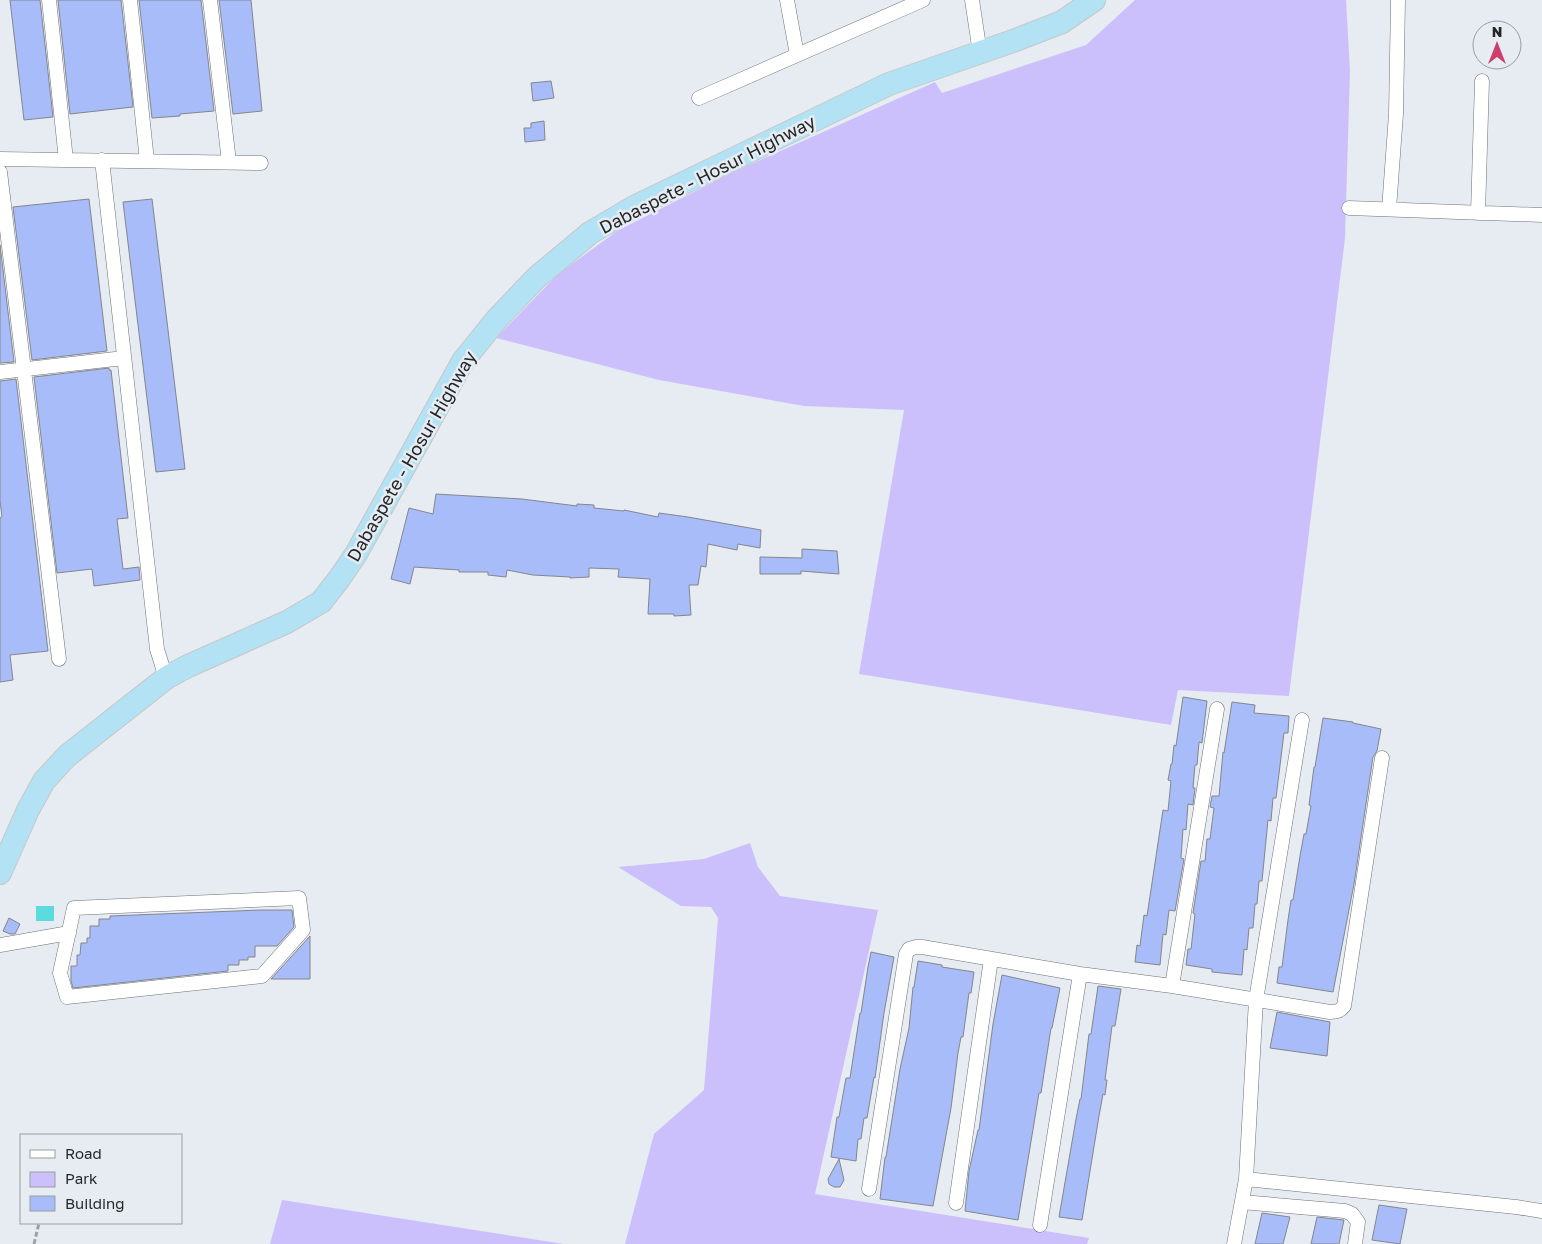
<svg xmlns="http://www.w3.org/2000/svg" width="1542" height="1244" font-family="'Golos Text',sans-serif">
  <rect width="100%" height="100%" fill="#e6ecf1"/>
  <path fill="#ccc0fc" d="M1135,0h211l4,71 -5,167 -56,458 -111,-6 -7,35 -312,-51 45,-264 -100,-4 -145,-26 -163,-42 62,-64 59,-43 114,-58 204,-91 7,11 144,-48z
    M750,843l8,24 22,29 98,14 -63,284 274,44 -2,6h-462l29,-110 50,-44 14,-172 -7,-11 -30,-1 -63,-39 86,-8z
    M282,1200l282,44h-294z"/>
  <path fill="#5cdbde" d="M36,906h18v15h-18z"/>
  <path fill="#a7bcf8" stroke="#84868c" d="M10,0h30l13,117 -29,3z
    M58,0h63l12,107 -63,7z
    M139,0h62l13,111 -34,3v2l-28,2z
    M219,0h32l11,111 -29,3z
    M551,81l3,17 -21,3 -2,-18z
    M544,121l1,19 -20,2 -1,-14h7v-5z
    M89,199l18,152 -75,9 -19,-153z
    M152,199l33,270 -29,3 -33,-270z
    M0,245l14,117 -14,1z
    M109,368v2h2l17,148 -11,1 6,50 16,-2 1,13 -46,6 -2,-17 -35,4 -23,-196z
    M16,379l32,272 -38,4 3,25 -13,2v-164l2,-1 -2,-16v-120z
    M436,494l86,5 55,7v-2l17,1v3l30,3v-1l34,7 1,-4 29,4 73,13 -1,18 -22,-4 -1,6 -29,-6 -2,23 -5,-1 -3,19h-9l2,30 -17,1v-2h-26l2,-35 -32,-2 1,-8 -30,-1v9l-19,1v-1l-37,-2 -26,-5 -1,7 -18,-2v-3h-29v-2l-45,-3 -4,17 -19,-5 18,-71 24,6z
    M802,549l35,2 2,23 -38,-3v3h-41v-17l42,1z
    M1183,697l24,4 -5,42 -3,-1 -2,23h-2l-2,23h2l-2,17 -5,-1 -2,26 -3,-1 -2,29 3,1 -9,52 -6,-1 -3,25 -3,-1 -3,31 -25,-3 2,-17 3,1 4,-31 3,1 16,-106 5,1 3,-30 -3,-1 3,-16h1l2,-19 2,1z
    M1232,702l23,3 -1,8 35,3 -1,17h-4l-8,65h-3l-2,23 -3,-1 -6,61h-3l-2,23h-2l-2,24h-4l-2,22 -3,-1 -2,26 -30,-3v-3l-26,-4 2,-16h3l4,-35 -2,-1 8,-52h4l2,-22h3l4,-31 -4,-1 2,-11h7l4,-44 1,1z
    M1323,718l30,4v1l28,6 -4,22 -4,6 -19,127 -21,108 -56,-9 2,-16h3l6,-47 3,-20h2l7,-44 4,-22h2l5,-28 -2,-1 5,-38h1z
    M261,910h31l2,17 -17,19h-22v11h-7v3h-9v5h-11v6l-155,17 -2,-7v-15h6v-11h3l1,-12h6v-5h3v-12h9v-7h11v-3z
    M9,918l11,6 -5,10h-5l-7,-3z
    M310,936v43h-39z
    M871,952l23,5 -10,56 -9,65 -1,-1 -7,41h-3l-3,21h-3l-2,22 -25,-4 6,-40h2l7,-39h4l10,-65h1l7,-46z
    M918,961l24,4v2l32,5 -3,21h-2l-6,44h-2l-3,16 -7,55 -18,98 -53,-7 5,-42h1l14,-88 9,-41 4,-41h1z
    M1002,975l58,13 -8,40h-1l-10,65h-2l-21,127 -53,-9 4,-40 9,-41h1l14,-106z
    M1098,986l23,3 -6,37h-3l-7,54h2l-2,15 -2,-1 -4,22 -17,104 -23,-3 17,-98 4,-20h1l8,-65h2z
    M1277,1012l53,10 -3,34 -57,-8z
    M839,1159l5,21 -4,7h-6l-5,-3 -1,-5z
    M1379,1205l28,4 -7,35 -28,-4z
    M1262,1213l28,4 -7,27h-28z
    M1317,1217l27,3 -5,24h-28z"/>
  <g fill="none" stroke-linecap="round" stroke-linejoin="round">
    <g stroke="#6d7276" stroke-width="15">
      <path id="minor" d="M49,0l17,160
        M130,0l17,161
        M210,0l19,162
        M787,0l10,55
        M972,0l8,53
        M699,98l224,-98
        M0,159l261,4
        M102,160l55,489 9,29
        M0,172l59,487
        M1349,208l193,7
        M1389,209l7,-95 2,-114
        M1478,213l4,-132
        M0,372l124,-14
        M299,898l4,32 -41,46 -195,21 -7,-24 14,-65z
        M0,945l69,-12
        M1172,986l45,-277
        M1246,1179l270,28 26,4
        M869,1189l37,-235 3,-5 7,-2h6l158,27 92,12 158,26c7,0 10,-1 14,-6l38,-248
        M1242,1202l103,9 7,3 6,8 -3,22
        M956,1203l35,-244
        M1040,1225l40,-251
        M1234,1244l12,-65 10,-179 46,-280"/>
    </g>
    <g stroke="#c6c7c7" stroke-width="24">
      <path id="trunk" d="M0,873l28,-63 16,-29 23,-25 99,-78 20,-11 101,-45 34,-20 18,-23 17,-25 107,-193 34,-42 39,-41 54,-45 44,-26 255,-123 124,-43 49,-19 32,-22"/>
    </g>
    <path stroke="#9ca1a5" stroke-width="3" stroke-dasharray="5 2.5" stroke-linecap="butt" d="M34,1244l5,-21"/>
    <use href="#minor" stroke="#fff" stroke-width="14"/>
    <use href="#trunk" stroke="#b2e2f4" stroke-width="22"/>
  </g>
  <g text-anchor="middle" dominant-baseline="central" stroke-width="5" stroke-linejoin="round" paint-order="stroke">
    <g font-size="18" fill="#252729" stroke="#e6ecf1">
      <text transform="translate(707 174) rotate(-27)">Dabaspete - Hosur Highway</text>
      <text transform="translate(411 456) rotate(-60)">Dabaspete - Hosur Highway</text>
    </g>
  </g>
  <rect x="20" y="1134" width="162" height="90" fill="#e6ecf1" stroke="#999da1"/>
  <rect x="30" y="1150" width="25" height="8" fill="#ffffff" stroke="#999da1"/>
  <text x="65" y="1159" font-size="15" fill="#252729">Road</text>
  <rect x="30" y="1172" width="25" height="15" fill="#ccc0fc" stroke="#999da1"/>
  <text x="65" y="1184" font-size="15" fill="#252729">Park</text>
  <rect x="30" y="1196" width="25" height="15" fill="#a7bcf8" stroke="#999da1"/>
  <text x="65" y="1209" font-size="15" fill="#252729">Building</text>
  <g transform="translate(1497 45)"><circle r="24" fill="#e6ecf1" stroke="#999da1"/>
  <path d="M0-4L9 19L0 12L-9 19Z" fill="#cd3f6b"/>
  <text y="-8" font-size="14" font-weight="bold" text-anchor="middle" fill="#252729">N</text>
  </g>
</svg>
